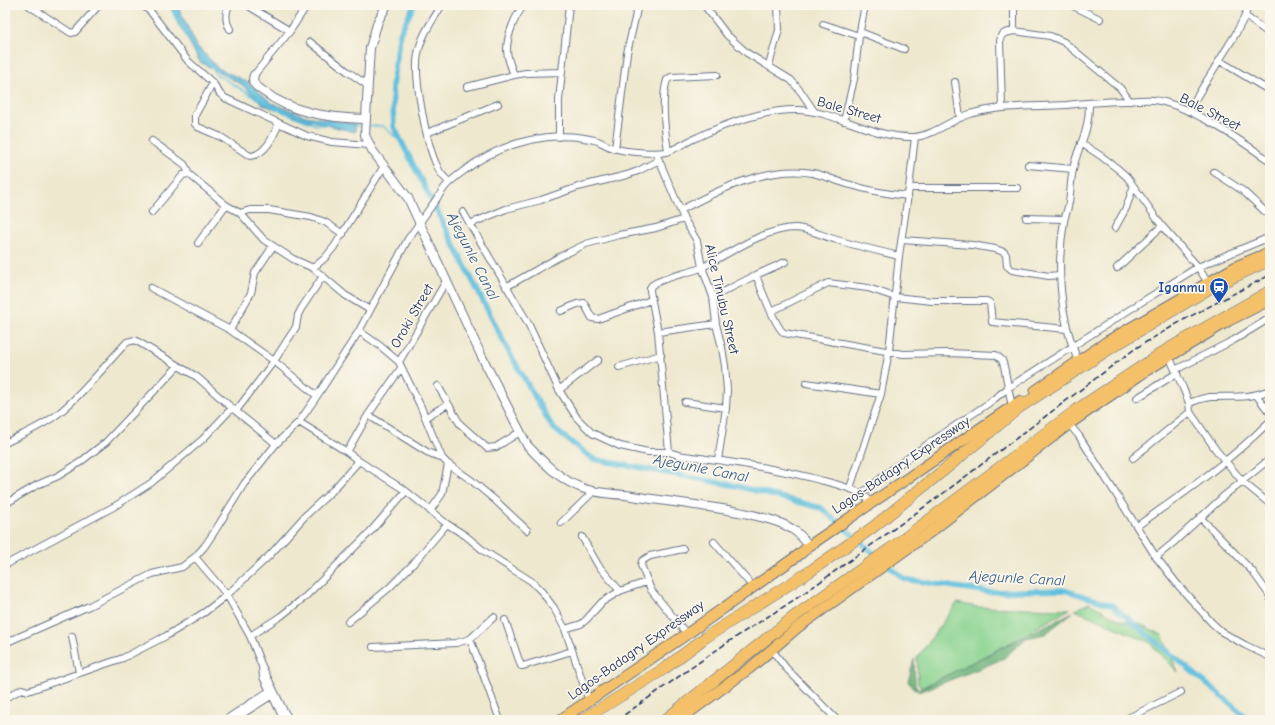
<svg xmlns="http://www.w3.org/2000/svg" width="1275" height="725" font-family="'Comic Neue',sans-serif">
  <rect width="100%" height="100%" fill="#fbf7ec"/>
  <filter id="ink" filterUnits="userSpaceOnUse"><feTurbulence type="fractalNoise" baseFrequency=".025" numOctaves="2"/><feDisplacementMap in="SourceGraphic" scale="8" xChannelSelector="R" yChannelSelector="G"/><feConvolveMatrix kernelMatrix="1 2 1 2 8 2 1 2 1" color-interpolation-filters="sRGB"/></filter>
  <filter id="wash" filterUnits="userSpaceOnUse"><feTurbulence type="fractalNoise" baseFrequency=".012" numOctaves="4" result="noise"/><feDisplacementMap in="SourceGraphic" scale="16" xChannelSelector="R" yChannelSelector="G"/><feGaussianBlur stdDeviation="0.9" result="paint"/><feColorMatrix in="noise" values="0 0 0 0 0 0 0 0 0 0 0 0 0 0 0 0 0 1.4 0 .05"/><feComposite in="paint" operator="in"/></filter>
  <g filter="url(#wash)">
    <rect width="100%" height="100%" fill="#eee8ce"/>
    <path fill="#89d38f" stroke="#528176" d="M957,603l20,4 93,2 -64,36 -85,43 -3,-4 -1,-26z
      M1089,603l33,18 18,3 22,11 16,37 -29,-30 -74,-32z"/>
    <path fill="#6eb57a" stroke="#44726c" d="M1073,612l-28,22 -19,4 -22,20 -23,10 -62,24 -11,-10 6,-23 1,26 3,5z"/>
    <path fill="#60bfde" stroke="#3e779e" d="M169,5h8l20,41 21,22 29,14 25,21 34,13 49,8v8l-48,-12 -43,-15 -23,-21 -41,-22z"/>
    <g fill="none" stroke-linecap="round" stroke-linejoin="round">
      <path stroke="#60bfde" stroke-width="1.5" d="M172,10l6,15 9,11
        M212,68l4,6 43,26
        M273,108l43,17h12
        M354,126h8
        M368,126h15l18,16"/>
      <path stroke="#60bfde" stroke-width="5.5" d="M414,5l-14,28 -8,53 2,41 116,227 43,74 40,31 144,27 84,22 83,71 84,13 76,-2 48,15 138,115"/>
    </g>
  </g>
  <g filter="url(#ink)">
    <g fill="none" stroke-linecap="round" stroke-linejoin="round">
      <g stroke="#657085" stroke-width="8">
        <path id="minor" d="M28,5l43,28 4,-1 24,-27
          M142,5l8,6 38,50 25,22 7,11 5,4 82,38 25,6 37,3
          M229,5c-4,9 -4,16 1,24
          M247,5l43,26
          M442,5c-10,16 -21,31 -24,49 -5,23 9,93 20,114 2,6 7,10 11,14
          M704,5l23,30 20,18 44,27 10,12 13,19
          M1071,5l29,14
          M1245,16l25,18
          M823,24l36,12
          M1014,31v-26
          M860,32l44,17
          M310,42l37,29 20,14
          M1220,61l50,30
          M769,65l10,-35 -1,-25
          M254,75l36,-44 17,-26
          M514,75c-3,-8 -7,-17 -7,-25 0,-15 8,-34 17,-45
          M955,82l5,36
          M213,83l-18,32v9l3,3 23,10 29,19c16,-1 24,-21 29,-33
          M467,87l47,-12 12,-2 36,-1
          M1002,107l-2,-66 1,-5 4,-3 9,-2 36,5 14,6 56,46 10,13
          M1188,111l47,-76 10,-19 3,-11
          M844,121l10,-42 5,-43 6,-31
          M427,133l71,-29
          M559,137v-37l10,-95
          M152,141l32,23 3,5 1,5
          M1081,143l20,13 17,13 9,8 35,49 36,41 10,16
          M615,149l12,-96 11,-48
          M668,151c-3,-19 -7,-53 -1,-71l4,-3 46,-2
          M656,153l28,66 13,22 5,26 11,30 3,27 6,24 3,18 2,24 -1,18 -8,52
          M1028,165l45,4
          M1214,172l29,19 27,25
          M909,188h108
          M681,210c39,-21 87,-45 132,-37 13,3 25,9 38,12 19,6 37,9 57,11
          M152,212l31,-37 5,-1 2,1 36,30 14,8 24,27 29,19 20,9 32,27 25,15
          M463,212l65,111 31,67 18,28 15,15 28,13 28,6h21l9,3c46,6 93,12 138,24 15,4 30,7 44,14l8,-4 23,-19 37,-26 61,-41 19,-15 132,-85 58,-36 72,-30
          M240,213l10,-3h19l42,7 14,5 18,12
          M1026,218l38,1
          M470,224l36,-15 35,-9 37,-13 49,-12 11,-4 21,-11
          M1115,228l11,-20 7,-20
          M902,240l70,5 23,4 9,3 2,3 1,11 5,4 37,6 11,-1
          M198,243l28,-38
          M313,268l12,-10 9,-11 50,-81
          M1117,268l45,-42
          M756,275c4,11 20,53 28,58l119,21 45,-1 48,2 6,5 2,6 8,41
          M506,287l53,-30 27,-13 33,-9 37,-7 28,-9
          M151,288l79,42 44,31 43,35
          M713,297l43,-22 29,-13
          M561,311l16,-7 7,-1 8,15 6,1 53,-19
          M772,311l56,-28 40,5 27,9 37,4h55l3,2 2,19 75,7
          M230,330l21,-37 4,-20 18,-27
          M359,331l20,14 20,17 21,43 22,53
          M658,332l58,-8
          M1169,356l14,32 6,15 1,9 26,38 27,32 27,22
          M1078,361c-18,-43 -22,-93 -14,-140 1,-5 3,-10 4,-14 3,-12 2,-25 5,-37 2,-13 8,-25 12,-37 3,-10 4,-20 4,-30
          M399,362l47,-81
          M619,367l42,-12
          M1175,370l59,-30 36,-22
          M806,383l75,11
          M438,386l22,38 27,24 9,-1 24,-15
          M559,390l39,-30
          M1257,396l13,17
          M1137,398l40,-25
          M685,402l41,6
          M1189,403c7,-3 14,-5 21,-6 22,-1 39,2 60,-7
          M236,411l38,-50 22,-34 2,-12 3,-6 22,-33
          M368,415l59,37 15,6 6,6 23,16 25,21 31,29
          M426,417l22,-13
          M299,422l48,30 12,9 47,30 41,33 19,12 18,15 47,30 11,11 12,16 11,21 24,72
          M1069,424l10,12 77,121 22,28 34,38 10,9 23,13 25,12
          M5,443c18,-9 38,-17 54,-30 24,-19 47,-49 68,-71l8,-2 62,37 35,31 44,36
          M347,452l21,-37 33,-47
          M669,452l-11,-120 -8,-41v-3l2,-3c14,-9 36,-11 51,-18 27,-14 62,-39 93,-39 14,1 27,8 41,12 20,6 41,11 62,16
          M1133,458l57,-46
          M850,488l31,-94 8,-43 10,-95 10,-68 6,-51
          M860,493l12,9
          M5,504l32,-19 21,-9 21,-13 27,-21 72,-76
          M430,511l12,-17 6,-30
          M1200,517l53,55 17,24v2
          M561,523l33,-32
          M1137,526c46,-32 93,-65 133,-105
          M582,537l16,28 22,26
          M714,542l39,45
          M683,549l-33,7 -8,5 -1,4 10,25 36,44
          M1156,557l17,-14 52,-48 45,-36
          M5,565l110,-59 36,-23 52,-44 29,-31
          M505,620l16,46h2l49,-15
          M348,622l41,-34 24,-24 34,-40
          M565,629l16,-5 5,-4 16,-18 18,-11 26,-9
          M72,636l7,37
          M250,636l31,-20 24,-19 65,-65 36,-41
          M470,639l30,81
          M5,643l84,-37 63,-32 30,-7 13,-10
          M373,647l83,-4 14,-4 24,-22
          M772,650l14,18 51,52
          M262,666l1,11 21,43
          M5,698l17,-9 6,2 95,-33 43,-22 39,-24 22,-17 43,-40 35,-39 27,-25 27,-30
          M225,720l44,-29 3,-3
          M233,720l41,-26
          M290,720l-6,-9 -23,-47 -11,-28 -23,-41 -32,-38 9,-10 9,-13 31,-50 32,-40 23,-22 18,-26 42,-65 49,-92 37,-52c6,-7 13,-12 20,-17 35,-27 89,-42 133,-29 5,2 10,6 16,7 11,4 41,6 52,4 11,-3 21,-11 32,-15 29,-14 69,-28 101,-27 39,2 76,29 115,27 19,-1 38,-18 56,-23 32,-9 64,-7 96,-9 21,-2 41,-4 62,-4 8,-1 17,-2 26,-1 36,5 86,40 116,61
          M1124,720l57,-28"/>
      </g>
      <g stroke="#657085" stroke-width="10">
        <path id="tertiary" d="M387,5l-9,16 -8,27 -5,87 7,15 36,48 73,157 46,90c16,17 33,35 55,43 14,5 29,6 43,7 38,6 77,10 114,17 17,4 39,8 53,17 7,4 12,10 17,17
          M254,75c-3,9 2,11 9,16 28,22 67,27 102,28"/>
      </g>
      <g stroke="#657085" stroke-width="12">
        <path id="primary" d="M1035,391l73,-50 129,-75 33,-14
          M560,720l127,-86 113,-80 9,-8 211,-145
          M679,720l71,-52 47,-40 132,-95 140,-109 78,-54 81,-49 42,-21"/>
      </g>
      <g stroke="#657085" stroke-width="12">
        <path id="motorway" d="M582,720l82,-51 42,-32 103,-65 63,-44 72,-58 76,-63 94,-61 96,-58 60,-28
          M665,720l130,-104 95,-67 192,-143 86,-57 102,-58"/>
      </g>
      <use href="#minor" stroke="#fff" stroke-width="6"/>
      <use href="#tertiary" stroke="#fff" stroke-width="8"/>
      <use href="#primary" stroke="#f4c16a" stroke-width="10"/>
      <use href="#motorway" stroke="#f4c16a" stroke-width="11"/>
      <path stroke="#1b2f5e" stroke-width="1.5" stroke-dasharray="6 3" stroke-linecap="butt" d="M617,720l111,-78 66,-42 33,-23 118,-85 191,-144 49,-29 85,-44"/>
    </g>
  </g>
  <defs>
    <g id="station-pin" transform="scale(1)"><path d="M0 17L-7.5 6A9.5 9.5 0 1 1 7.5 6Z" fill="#1a4fb4" stroke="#fbf7ec"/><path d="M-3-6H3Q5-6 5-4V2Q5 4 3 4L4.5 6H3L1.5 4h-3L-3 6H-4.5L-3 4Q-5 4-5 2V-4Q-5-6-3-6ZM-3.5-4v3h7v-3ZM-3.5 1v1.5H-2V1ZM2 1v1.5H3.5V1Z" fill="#fff"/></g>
  </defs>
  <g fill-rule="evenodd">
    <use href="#station-pin" x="1219" y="287"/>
  </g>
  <g text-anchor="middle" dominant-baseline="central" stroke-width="3.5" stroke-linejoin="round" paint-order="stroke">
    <g font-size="14" fill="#1b2f5e" stroke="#fbf7ec">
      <text transform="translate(849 110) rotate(16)">Bale Street</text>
      <text transform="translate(1210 112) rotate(27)">Bale Street</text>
      <text transform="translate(722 299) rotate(77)">Alice Tinubu Street</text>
      <text transform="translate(412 316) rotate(-60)">Oroki Street</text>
      <text transform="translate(901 465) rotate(-34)">Lagos-Badagry Expressway</text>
      <text transform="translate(636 650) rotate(-35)">Lagos-Badagry Expressway</text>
    </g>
    <g font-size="14" font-weight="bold" fill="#164399" stroke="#fbf7ec" text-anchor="end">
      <text x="1205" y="287">Iganmu</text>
    </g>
    <g font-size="15" font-style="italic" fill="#305a84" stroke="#fbf7ec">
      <text transform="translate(473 256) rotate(63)">Ajegunle Canal</text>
      <text transform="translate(701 468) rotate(11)">Ajegunle Canal</text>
      <text transform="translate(1017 578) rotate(3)">Ajegunle Canal</text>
    </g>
  </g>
  <rect width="1275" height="725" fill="none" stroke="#fbf7ec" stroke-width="20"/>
</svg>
